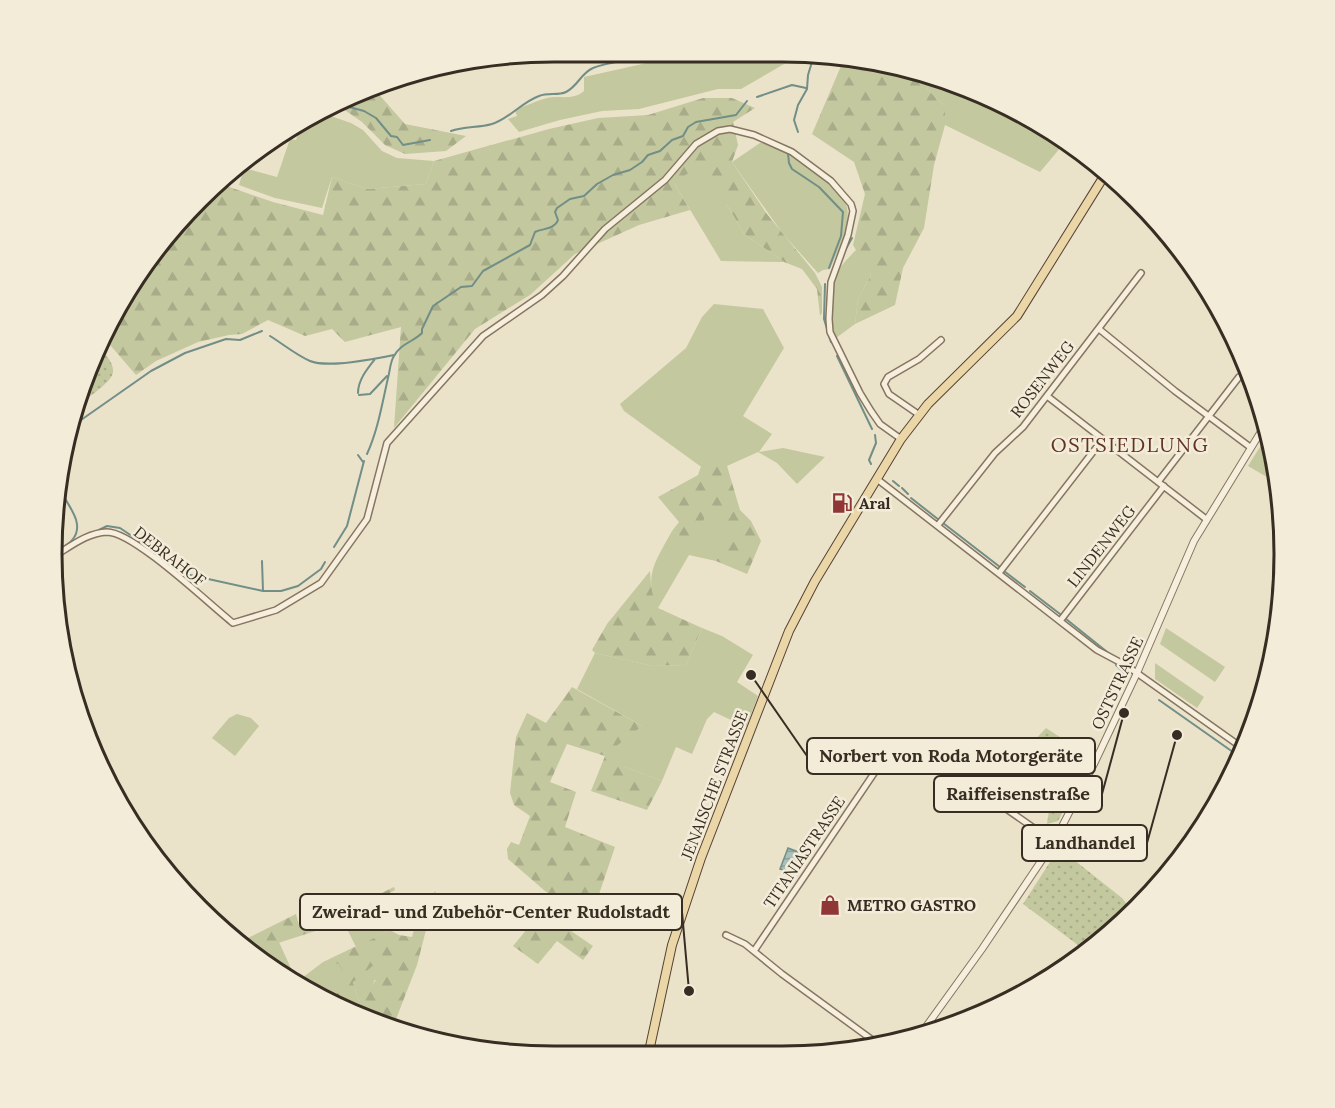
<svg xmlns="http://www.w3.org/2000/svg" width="1335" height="1108" font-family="Lora,serif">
  <defs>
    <pattern id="grass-dots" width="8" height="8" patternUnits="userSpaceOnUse" patternTransform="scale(1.5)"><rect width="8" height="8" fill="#c3c89f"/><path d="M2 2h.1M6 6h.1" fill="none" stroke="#a8ac89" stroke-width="1.8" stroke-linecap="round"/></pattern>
    <pattern id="forest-firs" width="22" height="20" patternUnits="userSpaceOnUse" patternTransform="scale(1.5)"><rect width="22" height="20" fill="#c3c89f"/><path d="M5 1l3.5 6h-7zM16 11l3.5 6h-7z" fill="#a8ac89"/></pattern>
    <pattern id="water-rules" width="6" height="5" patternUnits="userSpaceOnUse" patternTransform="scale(1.5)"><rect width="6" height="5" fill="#aac0ba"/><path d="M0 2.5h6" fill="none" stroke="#8b9c97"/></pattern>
  </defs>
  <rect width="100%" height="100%" fill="#ebe2ca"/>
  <path fill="url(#grass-dots)" d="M100,347c5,7 14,16 13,25 -1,11 -29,28 -38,35l3,-15z
    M1046,728l43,28 -21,43 -8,-4 -5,10 9,5 -6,11 -11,3 2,-14 -35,-26 14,-21 -8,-7z
    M1059,848l63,50 11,14 -47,39 -63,-47z"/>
  <path fill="url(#forest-firs)" fill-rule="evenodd" d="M844,59l87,20 -4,10 18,17v19l-11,40 -10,63 -21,40 -8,37 -40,19 3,-25 13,-24 -18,-30 12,-51 -11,-32 -42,-28z
    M401,78l-26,12 30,34 61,12 -20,15 -41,3 -20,-9 -23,-23 -26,-18z
    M703,98h29l23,10 -22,14 5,23 -6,17 35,52 48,59 7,14v26l-2,3 -3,-27 -15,-20 -18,-7 -40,-28 -17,-29 -53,-22 16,27 -51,15 -64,29 -45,41 -55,34 -81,99 7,-101 -56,15 -13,-13 -27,7 -37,-16 -26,14 -13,1 -31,7 -42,19 -20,14 -32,-37 32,-63 63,-77 19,-15 55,19 50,13 9,-38 35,12 59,-5 8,-23 115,-32 49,-11 50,-3z
    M701,466h26l13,44 11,11 10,20 -14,33 -31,-13 4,-8 -26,-6 -22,-16 7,-9 -21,-25 40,-22z
    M650,571l1,14 7,23 44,20 -16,37 -33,1 -58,-13 -3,-3 15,-26z
    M572,687l70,39 -17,41 37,14 -15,29 -56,-19 14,-35 -38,-12 -17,38 26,10 -11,35 50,20 -22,65 23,11 -8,8 -63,-40 -37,-32 -1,-10 4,-7 8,3 11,-29 -16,-11 -4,-12 6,-56 11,-24 19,10z
    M394,887l1,3 -64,36 -81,26 -12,-9 58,-29 3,11 56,-19z
    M436,891l-19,74 -24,62 3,4 -81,-36 2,-5 21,4 -31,-12 2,11 -15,-9 29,-22 67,-32 9,5 13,2 9,-34zM376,980l-17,21 -6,-19z
    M542,911l51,35 -10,14 -26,-19 -19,23 -25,-18z"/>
  <path fill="#c3c89f" d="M696,52h109l-64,37h-23l-79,20 -37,2 -42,9 -41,12 -11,-13 9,-3 -2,-6c10,-4 21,-9 32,-12 13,-3 26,3 37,-7v-14z
    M931,79l43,10 92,52 -26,31 -95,-47v-19l-18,-17z
    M319,112l32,11 12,7 19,21 15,7 37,3 -8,23 -59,5 -35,-12 -10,31 -47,-10 -36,-13 5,-17 33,9 13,-38 6,1 8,-22z
    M766,139c20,12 76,45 81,68 4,21 -9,43 -17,62l-7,1 -5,3 -35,-39 -51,-72z
    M694,169l33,36 17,29 40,28 -63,-1 -47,-78z
    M857,249l14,26 -13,24 -3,25 -19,14c-6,-12 -7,-45 -3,-58 4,-11 16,-23 24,-31z
    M714,304l49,5 21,39 -41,68 29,18 -13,18 24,-4 42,9 -28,27 -20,-21 -19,-11 -31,14h-27l-76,-55 -4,-7 66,-56 16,-31z
    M1268,434l6,22 3,27 -29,-17z
    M705,516l22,7 5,5 -2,12 -14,21 -27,-6 -31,53c-16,-32 -1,-49 14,-77l22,15z
    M702,628l20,8 31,19 -16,27 21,14 -12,31 -32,-15 -7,7 -15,35 -16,-7 -14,34 -37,-14 -15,-16 32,-25 -65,-37 18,-36 58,13 33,-1z
    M1166,628l59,39 -10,15 -55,-38z
    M1155,663l49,34 -7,11 -42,-29z
    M237,714l14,4 8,8 -24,30 -23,-18 17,-20z
    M381,912l9,18 -34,17 -9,-18z
    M279,942l15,33 -5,5 -39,-28z
    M338,963l5,8 6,19 -24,6 -8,-6 -2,5 -6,-2 -2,-11z
    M375,964c5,15 -6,27 -16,37l-6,-19z"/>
  <path fill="url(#water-rules)" stroke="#718e87" stroke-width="1.5" d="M788,848l13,5 -8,20 -13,-4z"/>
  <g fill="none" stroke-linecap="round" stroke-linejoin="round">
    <path stroke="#718e87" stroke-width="2" d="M757,97l35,-12 14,3
      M338,104l26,7 12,7 15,18 6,1 6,8 27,-5
      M451,131c13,-5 27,-3 41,-7 17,-5 30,-22 47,-28 9,-4 19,0 27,-4 12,-6 15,-19 27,-24 26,-10 55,-8 81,-16
      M798,132l-4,-12 4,-15 9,-16 1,-14 7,-23
      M788,154l1,9 3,6 27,18 24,25 -2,24 -12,32
      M843,254l9,-16
      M825,284l-1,35 7,23
      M270,336c13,8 26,19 40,25 17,7 65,-2 84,-6
      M837,356l35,73
      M358,393c0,-13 9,-24 17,-34
      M359,395l11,-1 17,-18
      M71,427l80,-56 34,-18 41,-14 14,1 22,-9
      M367,454c11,-24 15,-50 21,-76 2,-7 2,-16 6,-22 6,-12 19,-14 28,-23v-4l11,-23 28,-19 11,-1 11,-15 47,-26 5,-13c8,-4 19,-2 23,-12l-3,-8 2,-4 13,-9 14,-3 13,-12 16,-9 17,-5 12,-8 6,-7 12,-4 12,-11 11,-4 5,-9 8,-5 40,-7 11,-14
      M358,455l5,7
      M871,464l-2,-4 7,-17 -1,-8
      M893,481l6,5
      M902,488l6,6
      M911,498l28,22
      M943,523l57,44
      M99,530l8,-4 13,2 70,47 73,16h18l17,-5 23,-17 4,-7
      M334,547l13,-21 17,-65
      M53,553c6,-4 16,-8 20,-14 13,-17 -8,-36 -14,-52
      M262,561l1,30
      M1004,571l21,16
      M1030,591l30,23
      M1066,619l45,36
      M1116,665l12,12
      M1159,700l81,57"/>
    <g stroke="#867560" stroke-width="8">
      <path id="minor" d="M1099,329l76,62 75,56
        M1047,396l159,123
        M918,414l-29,-20 -5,-10 4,-7 31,-18 22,-19
        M877,479l220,171 30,16 117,83
        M1158,482l81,-105
        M938,525l57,-72 28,-26 118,-154
        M53,557c17,-10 33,-24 54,-25 27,0 102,72 126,91l43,-13 45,-27 46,-64 20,-76 96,-107 59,-41 21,-19 42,-47 60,-49 31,-36 22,-13 12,-2 24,6 38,17 39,29 20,23 2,7 -5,24 -17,47 -2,37 1,13 30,61 11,18 9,13 21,15
        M999,573l104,-134
        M1060,621l104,-135
        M726,935l19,9 37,30 100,73
        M754,951l131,-194 13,-9 9,-2 9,2 40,26 98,68"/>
    </g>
    <g stroke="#867560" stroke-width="8">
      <path id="tertiary" d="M920,1035l62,-86 72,-107 40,-78 43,-91 57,-132 71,-116"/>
    </g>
    <g stroke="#554333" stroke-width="10">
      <path id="primary" d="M648,1056l24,-111 29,-87 88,-227 26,-50 86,-142 27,-35 89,-88 89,-143"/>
    </g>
    <use href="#minor" stroke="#f6efdd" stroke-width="5"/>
    <use href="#tertiary" stroke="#f6efdd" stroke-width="6"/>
    <use href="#primary" stroke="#ead6a7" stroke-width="8"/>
  </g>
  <defs>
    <g id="fuel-bare" transform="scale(1.62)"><path d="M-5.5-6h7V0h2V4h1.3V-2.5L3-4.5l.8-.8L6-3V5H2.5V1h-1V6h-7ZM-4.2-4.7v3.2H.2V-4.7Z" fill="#903636" stroke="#f3ecd9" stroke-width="2.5" paint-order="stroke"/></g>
    <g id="shop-bare" transform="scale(1.62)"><path d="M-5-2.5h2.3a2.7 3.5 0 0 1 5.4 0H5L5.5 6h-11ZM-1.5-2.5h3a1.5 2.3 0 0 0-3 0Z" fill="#903636" stroke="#f3ecd9" stroke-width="2.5" paint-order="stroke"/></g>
  </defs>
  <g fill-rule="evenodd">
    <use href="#fuel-bare" x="842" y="503"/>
    <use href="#shop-bare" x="830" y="905"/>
  </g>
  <g text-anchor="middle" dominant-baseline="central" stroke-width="5" stroke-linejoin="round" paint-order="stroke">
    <g font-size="16" fill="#382d22" stroke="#f3ecd9">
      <text transform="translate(1042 379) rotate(-52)">ROSENWEG</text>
      <text transform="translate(1101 546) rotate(-52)">LINDENWEG</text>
      <text transform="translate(170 556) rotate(38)">DEBRAHOF</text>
      <text transform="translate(1117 683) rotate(-65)">OSTSTRASSE</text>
      <text transform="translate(714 785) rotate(-69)">JENAISCHE STRASSE</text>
      <text transform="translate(804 852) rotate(-56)">TITANIASTRASSE</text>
    </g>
    <g font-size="16" font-weight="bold" fill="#382d22" stroke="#f3ecd9" text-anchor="start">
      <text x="859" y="503">Aral</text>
      <text x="847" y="905">METRO GASTRO</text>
    </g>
    <g font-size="20" letter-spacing="1.5" fill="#613325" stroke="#f3ecd9">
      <text x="1130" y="444">OSTSIEDLUNG</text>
    </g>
  </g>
  <path d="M0 0H1335V1108H0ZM554 62H782A492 492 0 0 1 1274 554V554A492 492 0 0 1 782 1046H554A492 492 0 0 1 62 554V554A492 492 0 0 1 554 62Z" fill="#f3ecd9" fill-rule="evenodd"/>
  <path fill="none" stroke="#382d22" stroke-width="3" d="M554 62H782A492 492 0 0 1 1274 554V554A492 492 0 0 1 782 1046H554A492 492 0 0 1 62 554V554A492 492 0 0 1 554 62Z"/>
  <path fill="none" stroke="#382d22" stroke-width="2" d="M751 675L807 756M1124 713L1102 794M1177 735L1147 843M689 991L682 912"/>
  <g fill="#382d22" stroke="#f3ecd9" stroke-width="2">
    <circle cx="751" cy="675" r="6"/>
    <circle cx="1124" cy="713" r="6"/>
    <circle cx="1177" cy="735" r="6"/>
    <circle cx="689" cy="991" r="6"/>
  </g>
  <g fill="#f3ecd9" stroke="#382d22" stroke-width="2">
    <rect x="807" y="738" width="288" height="36" rx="6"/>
    <rect x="934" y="776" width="168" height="36" rx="6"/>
    <rect x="1022" y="825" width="125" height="36" rx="6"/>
    <rect x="300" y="894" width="382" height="36" rx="6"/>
  </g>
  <g font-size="18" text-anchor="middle" font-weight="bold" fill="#382d22">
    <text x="951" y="762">Norbert von Roda Motorgeräte</text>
    <text x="1018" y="800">Raiffeisenstraße</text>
    <text x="1085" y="849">Landhandel</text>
    <text x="491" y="918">Zweirad- und Zubehör-Center Rudolstadt</text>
  </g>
</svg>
